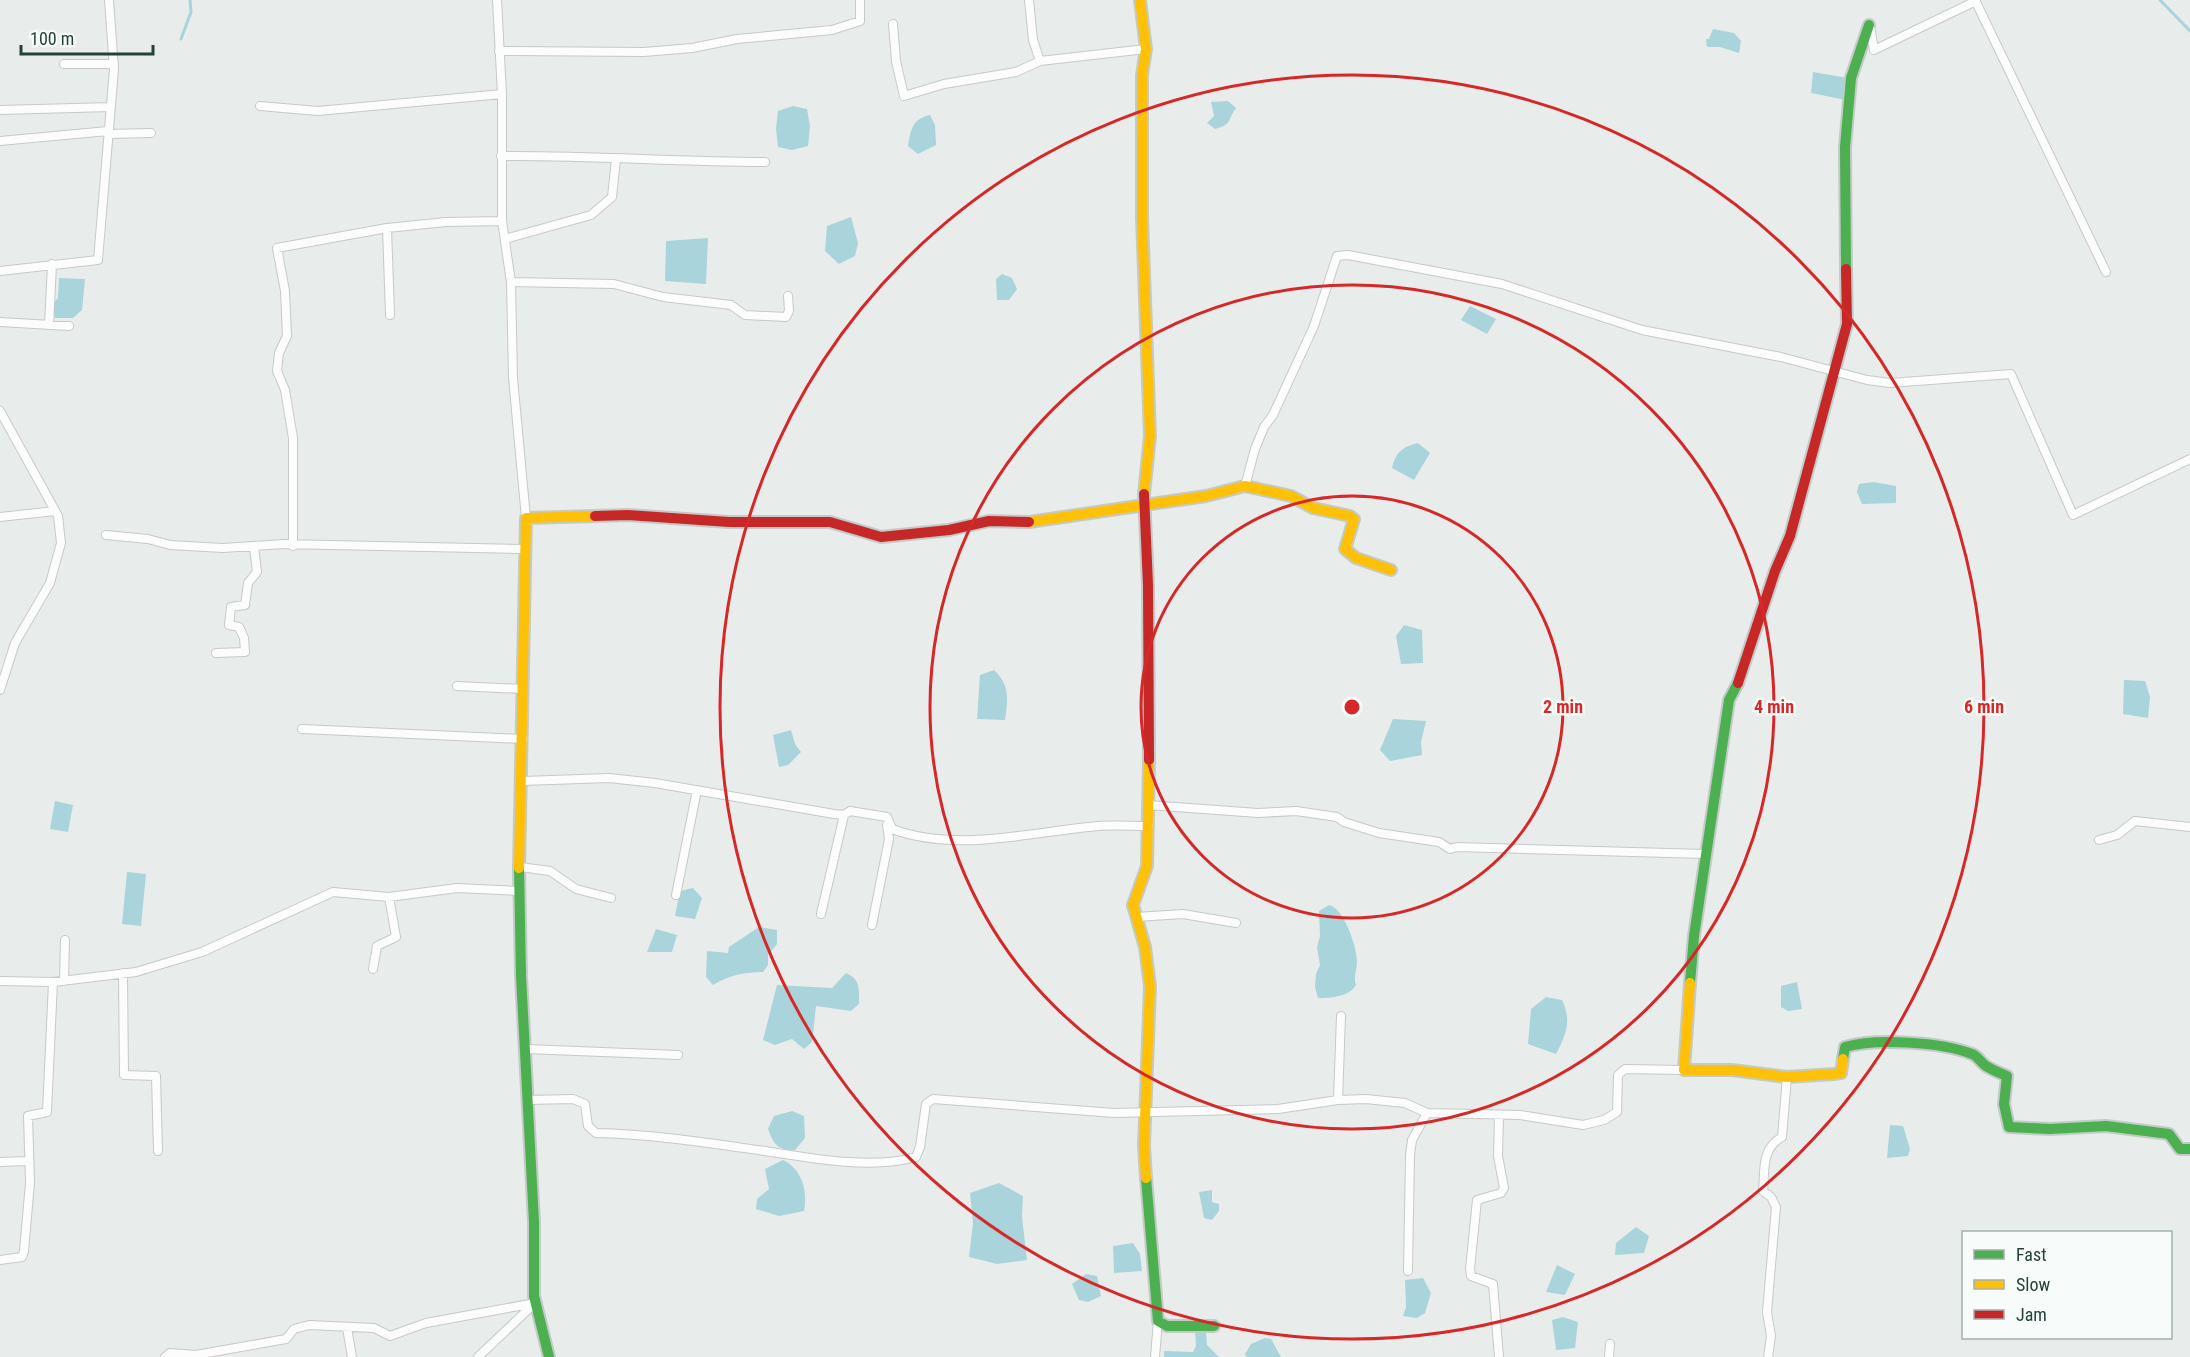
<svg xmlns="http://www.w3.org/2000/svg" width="2190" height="1357" font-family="'Roboto Condensed',sans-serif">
  <rect width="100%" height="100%" fill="#e8edeb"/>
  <path fill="#a9d4db" d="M1713,29l21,4 7,8 -2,12 -19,-6h-13l-1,-8h3z
    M1813,72l35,6 -2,22 -35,-7z
    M1228,101l8,7c-9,12 -3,16 -21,21l-8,-6 7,-7 -3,-14z
    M793,106l14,3 3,17 -2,20 -16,4 -14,-3 -2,-18 2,-18z
    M930,115l5,10 1,20 -18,9 -10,-8c3,-17 4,-27 22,-31z
    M851,217l7,26 -3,13 -16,8 -14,-13 2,-25z
    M708,238l-2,46 -41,-3 1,-40z
    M1002,274l10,4 5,11 -8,11h-12l-1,-21z
    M59,278l26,1 -3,31 -9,8h-18l-3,-14 6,-6z
    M1470,306l26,13 -9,15 -26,-14z
    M1418,443l12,10 -16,27 -22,-12c4,-16 10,-21 26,-25z
    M1874,482l22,4v17l-34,1 -5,-12 2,-8z
    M1404,625l18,5 1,33 -22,1 -5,-28z
    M994,670c16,15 14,29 11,50l-28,-1 3,-44z
    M2124,680l21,1 5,16 -2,21 -25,-4z
    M1393,719l33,2 -5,21 1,13 -32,6 -10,-11z
    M791,730l4,14 6,8 -13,13 -9,2 -6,-32z
    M55,801l18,4 -5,27 -18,-3z
    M127,872l19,2 -5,52 -19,-2z
    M693,888l9,10 -7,21 -20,-3 5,-25z
    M1329,905c15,3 28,42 28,57 0,8 -4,15 -1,23 -7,12 -25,13 -38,13l-3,-11 1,-13 4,-9 -3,-18 3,-11 -1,-25z
    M759,927l18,3v14l-9,11v10l-5,7c-19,0 -33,3 -50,13l-7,-8 1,-26 21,2 1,-6z
    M656,929l21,6 -5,17h-25z
    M846,973c15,7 13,15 13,31l-8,7 -35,-5 -4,36 -8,7 -12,-10 -17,6 -12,-5 14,-55 55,3z
    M1797,982l5,27 -14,2 -7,-4v-21z
    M1546,997l16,3c10,21 4,35 -6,54l-28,-10 3,-35z
    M792,1111l12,5 1,22 -10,12c-17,0 -21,-5 -27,-21l6,-13z
    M1890,1125l13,1 7,23 -2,7 -21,2z
    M783,1160c19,9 25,31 21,51l-25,5 -23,-7 1,-10 12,-10 -4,-20z
    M999,1183l24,13 -1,21 5,43 -30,4 -28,-7 4,-34 -3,-30z
    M1212,1190v12l7,2v7l-7,9 -8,-2 -5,-26z
    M1636,1227l13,9 -5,17 -29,2 1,-12z
    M1133,1243l7,11 2,17 -28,2 -1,-27z
    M1557,1265l18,9 -10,21 -19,-3z
    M1086,1274l11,2 4,20 -13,6 -9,-2 -7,-16z
    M1423,1278l8,15 -6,20 -8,5 -14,-2 3,-9 -1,-27z
    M1563,1317l15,5 -3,26 -19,2 -4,-30z
    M1195,1330l11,1 1,14 12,12h-55v-6l29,1 3,-6z
    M1265,1338l6,1 10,18h-34l-2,-3 6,-10z"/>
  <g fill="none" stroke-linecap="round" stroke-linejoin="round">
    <path stroke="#a9d4db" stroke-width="3" d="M2160,0l30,31
      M181,39l10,-27 -1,-12"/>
    <g stroke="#c5cac8" stroke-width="10">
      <path id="street" d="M497,0l5,94v127l9,61 2,96 13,140
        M1029,0l4,40 7,21
        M1975,0l131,272
        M893,24l3,37 8,35 40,-12 72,-12 24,-11 106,-12
        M1870,26l4,24 102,-49
        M499,51l145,1 48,-4 45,-9 95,-9 28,-9v-21
        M64,64h50
        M260,106l58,5 184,-17
        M0,110l111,-3
        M108,134l43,-1
        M0,141l108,-10
        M501,156c88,-1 176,6 264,6
        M387,228l3,87
        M505,239l86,-24 21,-18 4,-38
        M0,271l98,-11 16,-191 -5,-69
        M511,282l103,2 49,13 68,8 14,10 41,2 3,-6 -1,-15
        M0,322l69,4
        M49,325l3,-61
        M0,411l58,105 3,27 -11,40 -35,60 -15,47
        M1245,486l10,-37 9,-22 9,-12 41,-89 23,-70 11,-1 154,29 140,46 139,27 86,23 23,3 121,-9 62,141 117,-56
        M0,517l55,-6
        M106,535l42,4 22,6 53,3 60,-4 242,5
        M293,546v-108l-8,-48 -8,-19 2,-18 8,-17 -2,-45 -8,-43 110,-20 59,-6 56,-1
        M216,653l29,-1 -1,-14 -5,-11 -10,-2 2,-18 14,-2 3,-22 9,-11 -3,-25
        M457,686l66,3
        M302,729l221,10
        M523,781l86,-3 46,5 179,31 10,1 6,-4 37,6 5,12c65,24 139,3 206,-3 16,-1 34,0 51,0
        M1148,805l110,8 38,-2 41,6 7,5 35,11 60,9 11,7 7,-2 248,7
        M2099,840l18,-5 18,-14 55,6
        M520,867l30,4 26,18 35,9
        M676,895l21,-105
        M821,914l23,-99
        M1136,917l47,-3 53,9
        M872,925l17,-86 -2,-14
        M373,969l4,-23 19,-9 -7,-40
        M123,973l1,102 32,1 2,75
        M0,981l53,1 -6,130 -19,4 2,67 -6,68 -2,6 -22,3
        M64,981l1,-41
        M53,982l83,-10 66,-20 131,-60 56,5 68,-9 62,3
        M526,1049l152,6
        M528,1100l45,-1 12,5 3,22 8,7c56,1 113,10 169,18 45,7 106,19 151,6l4,-10 6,-43 7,-5 181,14 164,-4 60,-9 28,-1 39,4 22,10 93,2 63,10 21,-5 13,-8 1,-37 7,-6 59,1
        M1338,1100l3,-84
        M0,1162l28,-1
        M1408,1271l2,-116 2,-15 15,-27
        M347,1328l5,29
        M165,1357l5,-4 26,2 90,-16 8,-10 15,-4 65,3 16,8 36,-13 109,-20
        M478,1357l56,-53
        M1155,1357l3,-36
        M1499,1357l-6,-73 -22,-8 -1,-7 7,-69 24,-7 3,-5 -6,-32 1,-40
        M1609,1357l1,-13
        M1768,1357l3,-21 -4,-24 9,-105 -5,-10 -8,-6c2,-22 -2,-42 19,-54l5,-60"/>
    </g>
    <g stroke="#c3cbc8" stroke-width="14">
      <path id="fast" d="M1846,269l-1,-122 6,-69 18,-53
        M519,868l2,108 13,246v74l15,61
        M1690,983l4,-47 35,-236 9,-17
        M1843,1059l2,-12c31,-9 96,-5 127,7 6,2 8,8 14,12 6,4 14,7 21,10l-3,28 5,23 41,2 56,-3 63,8 11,15h10
        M1146,1178l12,143 9,5h47"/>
    </g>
    <g stroke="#c3cbc8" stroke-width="14">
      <path id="slow" d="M1140,0l6,49 -4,26v142l8,219 -6,58
        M1029,522l177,-26 39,-10 46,10 22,12 37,8 4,3 -9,30 11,9 35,12
        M519,868l7,-350 69,-2
        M1690,983l-6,87h48l55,7 47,-3 7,-1 2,-14
        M1146,1178l-2,-32 6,-160 -5,-39 -12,-42 14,-39 2,-106"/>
    </g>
    <g stroke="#c3cbc8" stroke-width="14">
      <path id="jam" d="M1144,494l4,91 1,175
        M595,516l33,-1 101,7h101l51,15 68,-7 40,-9 40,1
        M1738,683l37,-112 15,-35 57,-212 -1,-55"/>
    </g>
    <use href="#street" stroke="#fcfcfc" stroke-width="8"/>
    <use href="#fast" stroke="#4caf50" stroke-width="10"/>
    <use href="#slow" stroke="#ffc107" stroke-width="10"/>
    <use href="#jam" stroke="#c62828" stroke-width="10"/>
  </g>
  <g fill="none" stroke="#d62828" stroke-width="3">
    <circle cx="1352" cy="707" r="211"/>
    <circle cx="1352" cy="707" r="422"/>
    <circle cx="1352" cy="707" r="632"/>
  </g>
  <circle cx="1352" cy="707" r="9" fill="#d62828" stroke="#f7fbf9" stroke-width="3"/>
  <g font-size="18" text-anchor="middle" font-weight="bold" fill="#d62828" stroke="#f7fbf9" stroke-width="5" stroke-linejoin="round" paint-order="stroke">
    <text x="1563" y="713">2 min</text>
    <text x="1774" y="713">4 min</text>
    <text x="1984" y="713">6 min</text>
  </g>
  <rect x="1962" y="1231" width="210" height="108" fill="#f7fbf9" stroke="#a3b1ad" stroke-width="1.5"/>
  <rect x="1974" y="1250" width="30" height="9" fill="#4caf50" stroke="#a3b1ad" stroke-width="1.5"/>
  <text x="2016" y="1261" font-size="18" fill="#24423a">Fast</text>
  <rect x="1974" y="1280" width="30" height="9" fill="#ffc107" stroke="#a3b1ad" stroke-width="1.5"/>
  <text x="2016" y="1291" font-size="18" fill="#24423a">Slow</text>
  <rect x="1974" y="1310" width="30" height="9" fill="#c62828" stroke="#a3b1ad" stroke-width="1.5"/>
  <text x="2016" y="1321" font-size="18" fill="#24423a">Jam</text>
  <path d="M21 45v9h132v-9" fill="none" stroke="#24423a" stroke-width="3"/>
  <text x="30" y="45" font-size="18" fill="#24423a" stroke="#f7fbf9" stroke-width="4.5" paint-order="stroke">100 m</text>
</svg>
